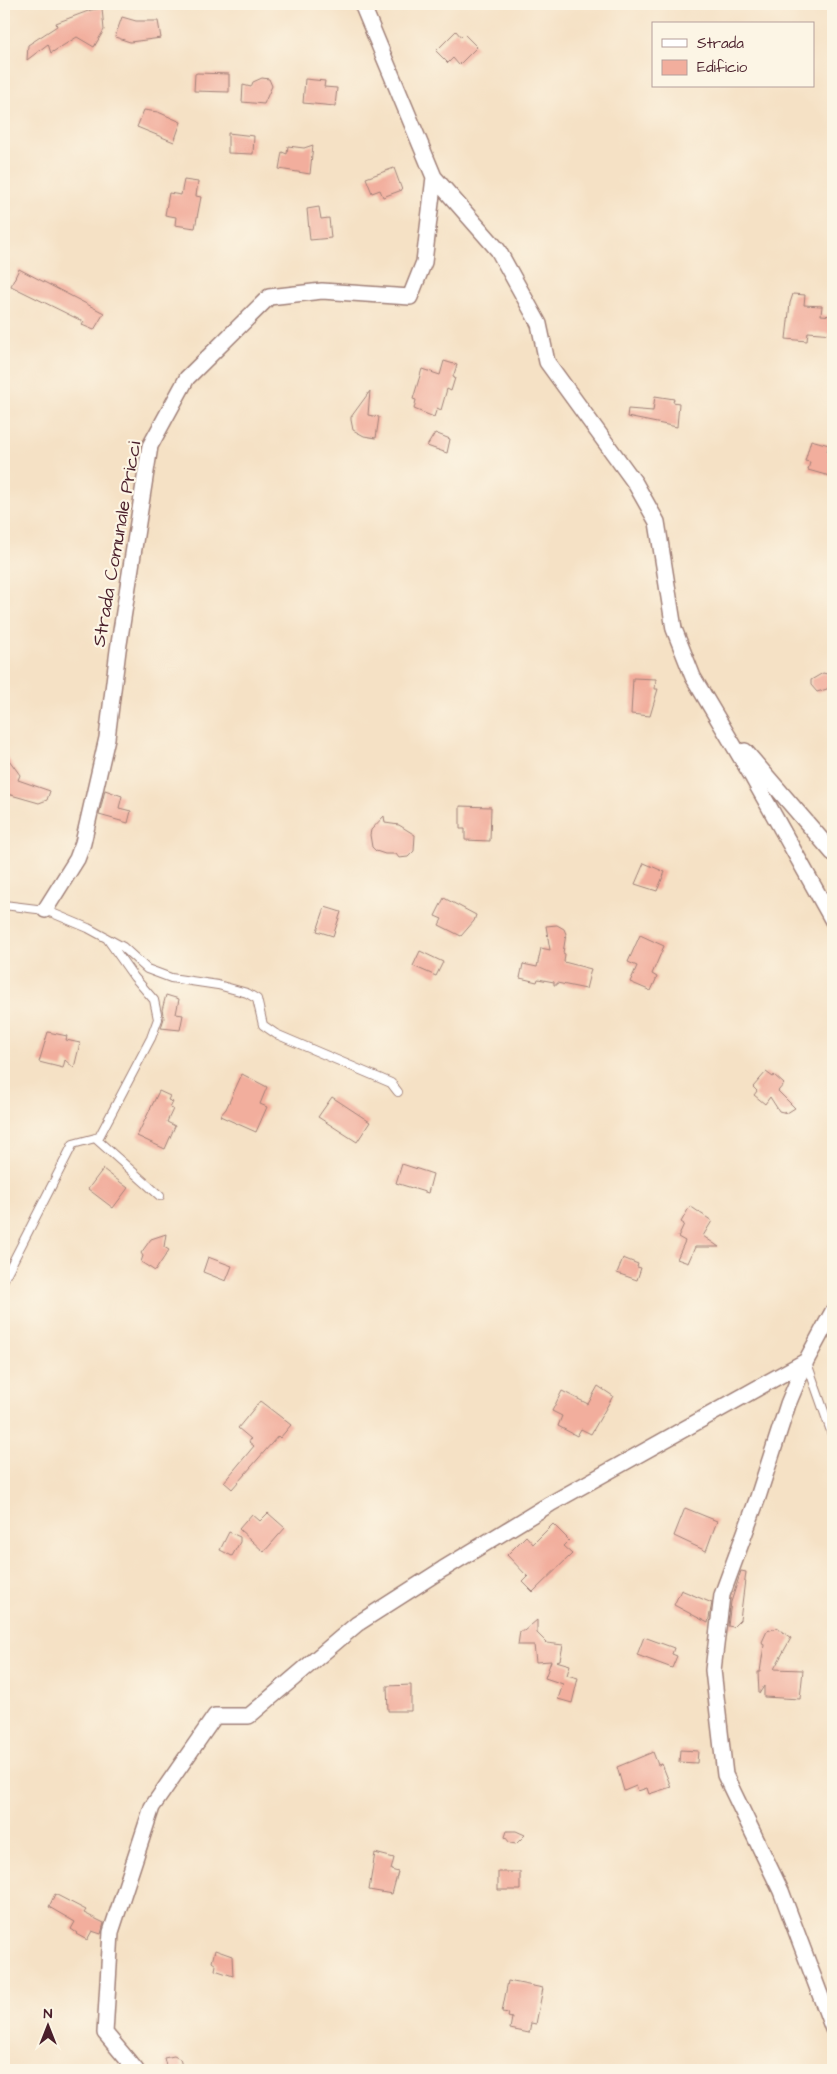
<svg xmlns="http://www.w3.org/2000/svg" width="837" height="2074" font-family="'Architects Daughter',sans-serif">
  <rect width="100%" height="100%" fill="#fcf5e5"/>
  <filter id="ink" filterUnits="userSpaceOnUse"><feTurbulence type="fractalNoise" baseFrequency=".02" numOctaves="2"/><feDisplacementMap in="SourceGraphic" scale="10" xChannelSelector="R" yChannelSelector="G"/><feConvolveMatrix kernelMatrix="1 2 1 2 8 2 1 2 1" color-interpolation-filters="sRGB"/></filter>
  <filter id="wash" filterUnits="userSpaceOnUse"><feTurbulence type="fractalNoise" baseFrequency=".0096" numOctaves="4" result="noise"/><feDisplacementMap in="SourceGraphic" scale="20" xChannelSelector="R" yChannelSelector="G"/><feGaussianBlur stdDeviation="1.12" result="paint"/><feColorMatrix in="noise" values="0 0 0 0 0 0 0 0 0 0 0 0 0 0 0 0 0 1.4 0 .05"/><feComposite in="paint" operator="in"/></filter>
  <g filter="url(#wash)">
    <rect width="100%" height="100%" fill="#f5e1c5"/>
    <g id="blocks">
      <path fill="#f2ae9d" d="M102,8l2,22 -10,17 -17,-10 -26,16 -3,-9 -21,16 1,-15 29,-19 -1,-3 35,-13z
        M122,17l14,4h22l3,17 -31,4 -15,-5z
        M456,31l5,6 3,-3 13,13 -18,18 -6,-7 -5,5 -12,-12z
        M197,73l32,1v18l-35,-1 1,-17z
        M262,78l7,1 3,7 -8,18 -22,-2 1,-17 8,2 2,-5z
        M305,79l20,2 -1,6 13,1 -2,18 -32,-3z
        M144,110l14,2 23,10 -7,20 -37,-15z
        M228,133l26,3 -1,18 -25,-1z
        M313,145l-3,29 -31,-5 3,-17 5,2 1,-8 16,2z
        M394,168l8,22 -19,7 -3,-7 -8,3 -6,-15z
        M184,180l14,2 -2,14 5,1 -6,31 -20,-3 1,-8 -11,-2 4,-22 12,2z
        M319,207l2,12 8,-1 2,20 -21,2 -3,-31z
        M19,269l85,44 -10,17 -12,-5 2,-3 -73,-36z
        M793,294l12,1 -1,10 18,1 -1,9 12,1v18l-25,-2 -1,9 -21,-2 4,-36z
        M444,361l13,4 -4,12 2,1 -4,13 -4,-2 -6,21 -4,-2 -3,9 -20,-8 2,-9 -3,-1 9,-30 18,6z
        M370,391l-2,24 11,2 -3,21 -12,-2 -11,-6 -2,-10v-3z
        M655,396l19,3 -1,3 6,1 -2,24 -50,-10 1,-8 25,2z
        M435,433l15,6 -3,14 -20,-7z
        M811,440l18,5 -2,6 6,1v25l-25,-7 2,-8 -5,-1z
        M823,673l8,2 -1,10 -3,4 -10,3 -6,-7v-5z
        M633,678l23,1 -1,10h3l-8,27 -19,-2z
        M4,753l16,22 -2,5 32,11 -3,9 -8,3 -35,-10z
        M105,790l17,6 -3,12 12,3 -3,12 -29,-8z
        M460,806l31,1 -1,34 -25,-1v-11h-5z
        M384,816l1,7 14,2 16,10 -1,16 -6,6 -9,1 -3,-4h-11l-9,-3 -4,-4 -2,-12 1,-5z
        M644,863l21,9 -8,19 -22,-7z
        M444,898l32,17 -2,6 -13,15 -22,-11 3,-6 -7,-3z
        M325,907l16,5 -8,24 -16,-5z
        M557,925l7,4 2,5 -3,19 2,1 -1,8 27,7 -5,20 -29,-6v2h-3v-3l-16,-3 -1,3 -17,-4 3,-14 14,3 4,-19 9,2 -4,-24z
        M640,935l24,11 -12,28 5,3 -6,14 -21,-9 7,-16 -9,-4z
        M420,951l23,11 -7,14 -23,-10z
        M166,995l13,4 -3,15 7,1 -3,15 -19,-2 3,-10 -2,-8z
        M48,1032l19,4 -1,4 14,3 -6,25 -9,-8 -2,8 -24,-6z
        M766,1072l7,5 1,-2 10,9 -6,7 17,17 -8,5 -8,-2 -9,-14 -5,7 -11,-9 3,-4 -4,-4z
        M242,1074l25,13 -7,17 7,3 -11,25 -36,-16 6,-7z
        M159,1091l11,5 -2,4 5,2 -3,6 3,1 -6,13 8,4 -10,23 -28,-13z
        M332,1097l38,25 -13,20 -39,-25z
        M402,1164l31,10 -5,19 -32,-10z
        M103,1169l25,19 -15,20 -25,-19z
        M690,1206l22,15 -9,15 16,11h-24l-7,16 -11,-4 8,-18 -7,-4 6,-13 -3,-2z
        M166,1234l-2,13 5,3 -14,21 -14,-9 2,-6 -2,-3 10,-14z
        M208,1257l24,9 -6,15 -23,-9z
        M623,1258l15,6 -1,3 4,1 -4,12 -20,-7z
        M598,1386l15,10 -22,38 -10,-5 -4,7 -19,-10 4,-10 -10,-5 10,-20 26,13z
        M260,1401l31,24 -11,13 -2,-2 -46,53 -8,-7 30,-36 -5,-4 2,-3 -13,-11z
        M685,1508l32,13 -11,30 -32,-15z
        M268,1513l17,15 -21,24 -25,-23 13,-15 8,7z
        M553,1524l16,16 -6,6 9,8 -39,38 -10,-10 5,-5 -21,-22 19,-19 7,8z
        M229,1532l11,5v5l-8,14 -12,-6z
        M741,1571l5,1 -6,48 -7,7 -5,-1 3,-24z
        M681,1590l31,13 -4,20 -34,-18z
        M537,1620v13l10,10 16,2 -3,15 -4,1 14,4 -3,10 11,3 -6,25 -14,-4 5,-15 -18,-6 6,-17 -15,1 -2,-17h-16l2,-14h4z
        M777,1628l14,10 -17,31 29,1 -3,29 -36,-2v-11l-5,8 -1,-22h2l4,-27 -2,-3 5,-11z
        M644,1637l30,11 -2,6 5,2 -5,12 -35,-13z
        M411,1685v26h-23l-1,-25z
        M680,1750l18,1 -1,12 -18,-1z
        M653,1752l5,13 4,-1 9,23 -22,7 -2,-6 -9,3 -2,-5 -12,5 -7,-24z
        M507,1831h9l9,4 -9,9 -6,-1 -5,-6z
        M375,1853l19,5 -3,12 7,2 -6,22 -23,-4z
        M498,1872h22v18h-22z
        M55,1894l31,16 -2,3 20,10 -3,11 -9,-3 -5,9 -11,-6 1,-1 -6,-4 4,-7 -26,-15z
        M215,1950l17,6 1,20 -18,-6 1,-5 -4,-3z
        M508,1981l35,7 -7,36 -5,-1 -2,10 -19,-4 2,-11 -4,-1 1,-4 -7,-1z
        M174,2056l6,3 2,7 -4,4h-11l-3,-12z"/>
    </g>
  </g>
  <g filter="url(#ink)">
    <use href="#blocks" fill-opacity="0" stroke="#a08078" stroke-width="1"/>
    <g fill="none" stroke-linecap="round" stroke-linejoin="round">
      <g stroke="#a08078" stroke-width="10">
        <path id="lane" d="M4,905l41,5 43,18 35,19 24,22 24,9 47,7 29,8 10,6 6,26 13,9 115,49 7,9
          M95,1138l65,58
          M4,1279l69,-135 26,-7 52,-99 7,-19 -4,-19 -20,-23 -26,-37
          M807,1363l26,74"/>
      </g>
      <g stroke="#a08078" stroke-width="18">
        <path id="street" d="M362,4l72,173 64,73 41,74 8,38 88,121 22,39 17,107 19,48 60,101 80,143
          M745,751l88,102
          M45,910l32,-51 6,-16 24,-105 11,-88 32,-204 37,-68 82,-81 53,-6 88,6 14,-35 10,-85
          M833,1311l-27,50 -18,43 -30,93 -36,98 -9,75 12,105 56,116 52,138
          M136,2070l-31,-37 6,-101 41,-125 63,-91h34l108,-92 86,-55 107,-65 256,-143"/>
      </g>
      <use href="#lane" stroke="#fff" stroke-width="8"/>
      <use href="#street" stroke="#fff" stroke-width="15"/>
    </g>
  </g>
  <g text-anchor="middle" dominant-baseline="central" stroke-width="4.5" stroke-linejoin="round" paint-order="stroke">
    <g font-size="19" fill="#4a1f2b" stroke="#fcf5e5">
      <text transform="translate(117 544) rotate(-80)">Strada Comunale Pricci</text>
    </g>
  </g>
  <rect width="837" height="2074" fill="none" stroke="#fcf5e5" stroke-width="20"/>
  <rect x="652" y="22" width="162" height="65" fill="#fcf5e5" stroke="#b59f9b"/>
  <rect x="662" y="39" width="25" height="8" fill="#ffffff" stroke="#b59f9b"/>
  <text x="697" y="48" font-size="15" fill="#4a1f2b">Strada</text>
  <rect x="662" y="60" width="25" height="15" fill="#f2ae9d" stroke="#b59f9b"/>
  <text x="697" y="72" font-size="15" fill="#4a1f2b">Edificio</text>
  <g transform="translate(48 2026)" stroke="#fcf5e5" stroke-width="4" paint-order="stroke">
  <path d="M0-4L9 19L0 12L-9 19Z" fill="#4a1f2b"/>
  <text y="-8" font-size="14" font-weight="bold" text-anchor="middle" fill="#4a1f2b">N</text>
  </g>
</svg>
